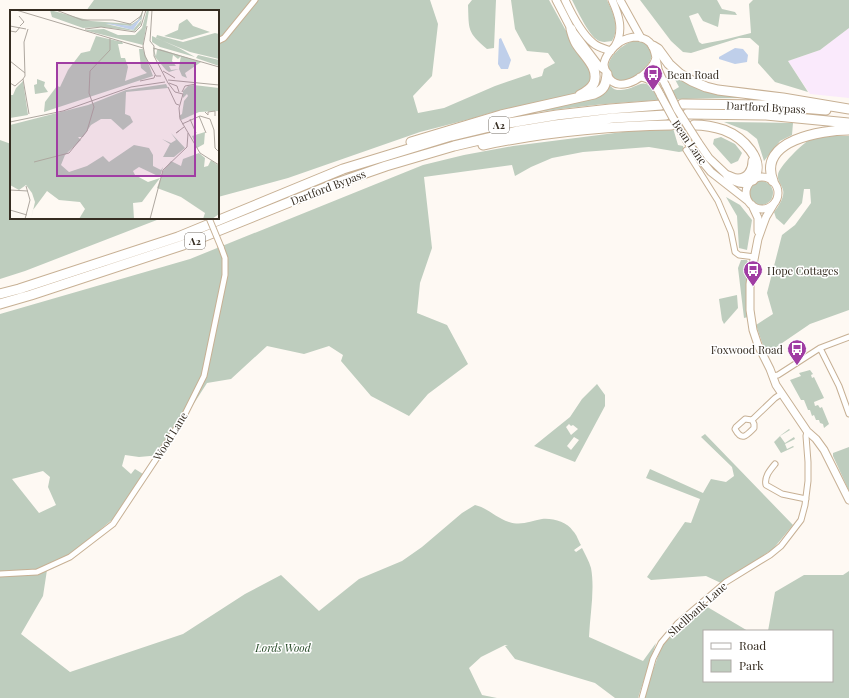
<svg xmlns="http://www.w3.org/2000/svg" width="849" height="698" font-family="'Playfair Display',serif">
  <rect width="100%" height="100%" fill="#fef9f3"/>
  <path fill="#faeafc" d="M849,28v70l-39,-4 -22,-33 32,-11z"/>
  <path fill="#becdbe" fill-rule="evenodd" d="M94,0h336l8,24 -6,52 -19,20 5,17 26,-5 51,-22 35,-12 2,5 10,-3 2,-7 11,-6 -7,-10 -21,-2 -12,-22 -4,-29h38l16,29 27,43 -2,11 -8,8 -12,5 -70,16h-7l-19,6 -54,14 -132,46 -70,19v-186h-132z
    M472,0h24l-2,48 -7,1c-20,-17 -18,-19 -19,-44z
    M572,0h35c6,12 13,28 5,41 -6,1 -11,2 -16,-2 -8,-6 -19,-29 -24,-39z
    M640,0h77l5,9 13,3 2,3 -17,-1 -2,13 -15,-6 -5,-8 -9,3 10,26 3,2 21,-4 28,-7 -2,-29 4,-4h96v28l-29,22 -32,11 20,31 -33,-10 -17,-19 1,-17 -9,-8h-11l-48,15 -8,-1 -12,-11z
    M636,40c39,9 -5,50 -21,39 -19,-14 7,-36 21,-39z
    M670,70l74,28c-78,0 -154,5 -230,18l95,-31c2,1 3,3 5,4 1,1 5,1 7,1 18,-1 23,-17 35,5l18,-5 5,-3z
    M724,122l69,1 -1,12 -12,6 -16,20 -7,-22 -10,-8z
    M654,128h19l5,17 5,1 1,5 -5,1 -30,-5 -66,5 -31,6 -21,9 -16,9 -3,-11 -88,12 8,71 -12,35 -3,30 30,12 21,39 -40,30 -19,22 -38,-20 -30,-35 2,-6 -14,-9 -25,8 -37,-8 -36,33 -24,4 -46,72 -22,2 -14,-2 -3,11 9,8 4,-5 8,5 -30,45 -37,31 -29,20 -4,26 -22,38 49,38 113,-38 62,-40 36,-19 38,36 40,-32 43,-18 20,-14 40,-34 13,-8c13,3 21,13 34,17 12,4 22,-1 33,-3 11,-1 25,3 31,12 4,4 5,9 8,14l-7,5 2,2 6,-4c3,6 7,13 9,20 4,22 -1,46 -2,69l54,24 13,-18 -18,55h-23l-20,-15 -80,-24 -10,-13h3l-3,-1 -24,12 -12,11 13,27 15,3h-497v-384l190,-55 233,-94 41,-10 49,-9zM43,471l7,6 -2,10 8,18 -17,8 -27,-34z
    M833,136h16v174l-39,14 -44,30 -10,-29 17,-11 -6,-21 15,-58 13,-10 16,-22 -1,-14h-6l-2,14 -18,22 -8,-7 -2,-6c4,-5 11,-15 9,-22 -1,-5 -6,-9 -5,-15 0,-8 26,-33 33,-36 7,-2 15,-2 22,-3z
    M721,137l14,7 7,9 -4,8 -7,3 -18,-20 1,-5z
    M0,140l11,4v74h151l-137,53 -25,8z
    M749 193a12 12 0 1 1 24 0a12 12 0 1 1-24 0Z
    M726,197l14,8 12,15 -5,30 -8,-2 -2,-32z
    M741,260h6l2,5 -1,52 -4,1 -6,-50z
    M737,295l1,13 -14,16 -2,-4 -3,-21z
    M810,370l3,4 -2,1 1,3 2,-1 10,21 -10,4 1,4 3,-1 2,3 2,-1 7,17 -5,4 -1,-4 -3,-1 -1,-3h-3l-2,-5 -2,1 -2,-6h-2l-4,-10h-3l-11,-20 11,-4 -2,-3z
    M597,384l8,11v11l-30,56 -41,-16 36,-29 12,-18zM569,424l2,2 2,-1 5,4 -7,6 -5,-8zM574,437l5,3 -8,10 -4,-4z
    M789,429l1,1 -10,6 5,7 9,-6 1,2 -10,5 2,5 6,-3 1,1 -13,6 -7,-11 7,-7z
    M705,434l88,91 -20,24 -52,34 -15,-7 -55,4 -4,-3 38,-55 6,1 9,-24 -54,-21 4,-9 53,24 8,-14 15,3 8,-6 -2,-9 -31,-30z
    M849,447v44l-16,-35v-3z
    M849,571v127h-206l19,-53 42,-40 44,26h-44v50h128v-50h-64l7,-39 29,-17h39z"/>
  <path fill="#bfcfea" d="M501,38l10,22 -3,9h-7l-3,-5 1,-25z
    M735,48l8,1 5,6 -1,7 -12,2 -16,-5v-2z"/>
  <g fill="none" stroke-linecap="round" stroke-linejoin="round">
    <g stroke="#c7b094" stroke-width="7">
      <path id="street" d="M218,41l6,-3 31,-38
        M686,150l32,51 13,31 4,20 4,3 16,2
        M820,348l19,38 10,28
        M773,376l5,-1 42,-27 29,-11
        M745,419l7,1 2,4v4c-7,7 -12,14 -19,1l1,-2z
        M752,420l23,-22 6,-4
        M775,464c-5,6 -11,13 -9,21l16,9 24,5
        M0,574l37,-2 33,-15 43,-33 69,-104 22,-44 21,-101v-17l-4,-11
        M642,698l11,-39 8,-16 16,-19 49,-42 44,-27 11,-9 20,-26 4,-15 3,-24v-19l-2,-26 1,-5"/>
    </g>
    <g stroke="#c7b094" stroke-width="9">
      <path id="secondary" d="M556,0l15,29 28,37 7,5
        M565,0c6,13 17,34 28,43 4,4 12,6 18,8
        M612,0c7,15 12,31 3,46
        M620,0l21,38
        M656,57c-2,16 -38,40 -48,19 -2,-4 -4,-8 -4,-12 1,-8 9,-17 16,-22 5,-3 11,-5 17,-5 19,2 18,18 21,32 2,6 5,11 8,17
        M640,77c12,1 16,9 21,19
        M687,141l9,13 15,18 37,29
        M698,142l11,16 19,18 1,2c6,5 14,7 21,4
        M746 193a16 16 0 1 1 32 0a16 16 0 1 1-32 0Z
        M775,202l-9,15 -3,8 -5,14 -6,31 -2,14v26l3,20 5,15 12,24 6,16 31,46 9,8 8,11 25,50
        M752,205l6,13v13"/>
    </g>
    <g stroke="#c7b094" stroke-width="11">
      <path id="highway" d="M571,29c1,4 2,8 4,12 6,13 25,25 19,42 -3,6 -8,9 -14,12
        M653,46l5,3 11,15 11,10 12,7 14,6 12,3 65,8 66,11
        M682,104l83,1 61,5
        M687,114l79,1 83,8
        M694,125c10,0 21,2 30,5 18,7 43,30 29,50
        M411,142l90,-27 93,-21c10,-4 12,-9 13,-20
        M483,145c62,-13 125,-19 188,-20
        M728,176c3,1 6,3 10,3 10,0 15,-9 15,-18
        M773,181c-16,-41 49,-51 76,-51
        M0,294l19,-5 159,-52 165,-68 108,-33 46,-11 60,-10 53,-6 51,-4
        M0,304l31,-9 152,-50 154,-62 49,-17 68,-20 64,-15 37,-6 58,-7 53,-3"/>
    </g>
    <use href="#street" stroke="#fff" stroke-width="5"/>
    <use href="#secondary" stroke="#fff" stroke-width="7"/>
    <use href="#highway" stroke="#fff" stroke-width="9"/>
    <g stroke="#c7b094" stroke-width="7" stroke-linecap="butt">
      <path id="street-bridge" d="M209,218l12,29"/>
    </g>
    <g stroke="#c7b094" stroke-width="9" stroke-linecap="butt">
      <path id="secondary-bridge" d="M666,86l11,23 21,33
        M661,96l12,22 14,23"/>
    </g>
    <use href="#street-bridge" stroke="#fff" stroke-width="5"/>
    <use href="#secondary-bridge" stroke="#fff" stroke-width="7"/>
  </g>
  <defs>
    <g id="bus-pin" transform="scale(1)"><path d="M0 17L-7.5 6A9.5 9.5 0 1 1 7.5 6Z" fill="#a03da3" stroke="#fff"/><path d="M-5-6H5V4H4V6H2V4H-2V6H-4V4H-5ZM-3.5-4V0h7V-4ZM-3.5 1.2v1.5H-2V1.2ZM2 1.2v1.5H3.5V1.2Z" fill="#fff"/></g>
  </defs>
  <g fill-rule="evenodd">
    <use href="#bus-pin" x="653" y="74"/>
    <use href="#bus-pin" x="753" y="270"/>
    <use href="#bus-pin" x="797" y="349"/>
  </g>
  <g text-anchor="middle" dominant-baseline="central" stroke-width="3" stroke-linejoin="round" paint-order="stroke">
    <g fill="#fff" stroke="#726c64" stroke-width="1">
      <rect x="489" y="117" width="20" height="16" rx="3"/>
      <rect x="185" y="233" width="20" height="16" rx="3"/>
    </g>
    <g font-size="10" font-weight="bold" fill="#362d22">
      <text x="499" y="125">A2</text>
      <text x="195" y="241">A2</text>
    </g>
    <g font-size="11" fill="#362d22" stroke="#fff" text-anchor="start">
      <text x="667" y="74">Bean Road</text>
      <text x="767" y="270">Hope Cottages</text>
      <text x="783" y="349" text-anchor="end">Foxwood Road</text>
    </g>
    <g font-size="11" fill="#362d22" stroke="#fff">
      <text transform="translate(766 107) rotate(3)">Dartford Bypass</text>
      <text transform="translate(690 142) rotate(55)">Bean Lane</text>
      <text transform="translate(328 187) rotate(-21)">Dartford Bypass</text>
      <text transform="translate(170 436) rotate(-58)">Wood Lane</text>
      <text transform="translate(697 609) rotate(-42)">Shellbank Lane</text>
    </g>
    <g font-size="11" font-style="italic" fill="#254926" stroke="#fff">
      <text x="283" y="647">Lords Wood</text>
    </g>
  </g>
  <g transform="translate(10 10)">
    <rect width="209" height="209" fill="#fef9f3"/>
    <path d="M40,0l41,11 41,3 6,-4 5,-10 -2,14 -6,7 -33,-4 -19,1 -31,-11zM132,9l-9,11 -27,-6 25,2zM137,0h2l-6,35 -59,-15 20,-1 14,6h17l7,-7zM177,9l6,7 17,6 -28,8 -18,-4 14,-6 1,-6zM205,23l4,1v25l-29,-7 -34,-14 1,-3 26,7zM86,26l26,6 1,2h-5l3,14h4l3,9 -3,14 22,-8 -6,-5 -2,-19h4l10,27 -109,36 1,-10 12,-16 3,1 8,-17 13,-17 9,-2zM142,26l27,12 16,9 -35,-10 -8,-5zM144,38h3l-3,2 2,6 1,-6 3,-1 41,13 -16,11 2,5 -5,-2 -3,-7 -10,3 -3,-2 -11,-13 -2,-7zM163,45l5,4 3,-3 -1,5 -1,8 -8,1 -2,-4h7l-4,-5zM188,45l21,5v6l-23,-8zM27,69l8,3 -1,4 4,6 -13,2 -1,-9 3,-1zM13,71l5,34 -18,3v-23h3l3,-7zM156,74l2,4 -42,4 -1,22 5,2 3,6 -10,8 -12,-11h-10l-10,6 -8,12h-5l3,3 -16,15 -4,10 8,7 18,-6 16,-10 6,6 25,-17 15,3 4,7v11l8,4 2,-3 -3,10 -21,-10 -6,4 2,4 13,7 12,-4 -18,24 -9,1 1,16h-55l6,-10 -5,-7 -21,-2 -12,-9 -14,19 -2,9 4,-17 -3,-9 -6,-8 -7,5 -9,-5v-60l78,-20 38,-15zM184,75l25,3v23l-20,1 -18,8 -2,-4 3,-2 2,-13 4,-5 -1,-2 -4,4v-7l5,-5zM195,122l-1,12 -7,4 -5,-12zM161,123l14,15 -11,9h-11l7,-13 -8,-5 9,4 5,-3zM189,143l6,5 -1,9 4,-1 3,-6 8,6v48l-7,5h-9l2,-6 -24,-16 -24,-9 6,-17 8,-10 10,5 2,-7z" fill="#becdbe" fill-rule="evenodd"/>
    <path d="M132,7l-9,13 -28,-7 26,3z" fill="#bfcfea"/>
    <path fill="none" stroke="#aea79f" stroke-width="1" d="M6,0l127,38M46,0l26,10h31l17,4 11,-8 2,-6M142,0l-2,31 4,5v10l14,27 7,9 8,2 -4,14 1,11 20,34 19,12M9,6l5,6 -4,4M0,16l16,3M137,16l-4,20 2,10 11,20h5M18,19l-4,13 1,34 -2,3 6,35M75,19l16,-2 34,5 6,-6 5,-16M0,21l6,1 4,-5M143,38l66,19M0,51l15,12M153,61l12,7M158,70l51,5M130,71l14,-3 1,-3M0,73l5,3 8,-7M159,73l8,3 2,6M158,77l8,17 3,1M172,82l3,-6 11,-2M195,102l3,3v-3l7,-1v5M189,106l7,17M180,109l6,14M0,112l53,-11 68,-24 34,-5M172,114l18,-8 10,3 4,11 1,18 4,4M169,121l-3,2 8,-6M24,152l35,-9 18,-22 7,-24 -5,-14 1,-22 20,-21v-12M0,180l18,1M0,200l17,5M15,209l5,-19 -4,-14M140,209l13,-49 24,-23 1,-14"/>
    <path fill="#a03da3" fill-opacity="0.15" stroke="#a03da3" stroke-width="2" d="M47,53h138v113h-138z"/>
    <rect width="209" height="209" fill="none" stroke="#362d22" stroke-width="2"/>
  </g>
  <rect x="703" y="630" width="130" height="52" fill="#ffffff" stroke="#afaba7"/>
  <rect x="711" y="643" width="20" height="6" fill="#ffffff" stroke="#afaba7"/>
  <text x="739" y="650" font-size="12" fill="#362d22">Road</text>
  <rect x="711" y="660" width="20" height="12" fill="#becdbe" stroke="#afaba7"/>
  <text x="739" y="670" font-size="12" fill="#362d22">Park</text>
</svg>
